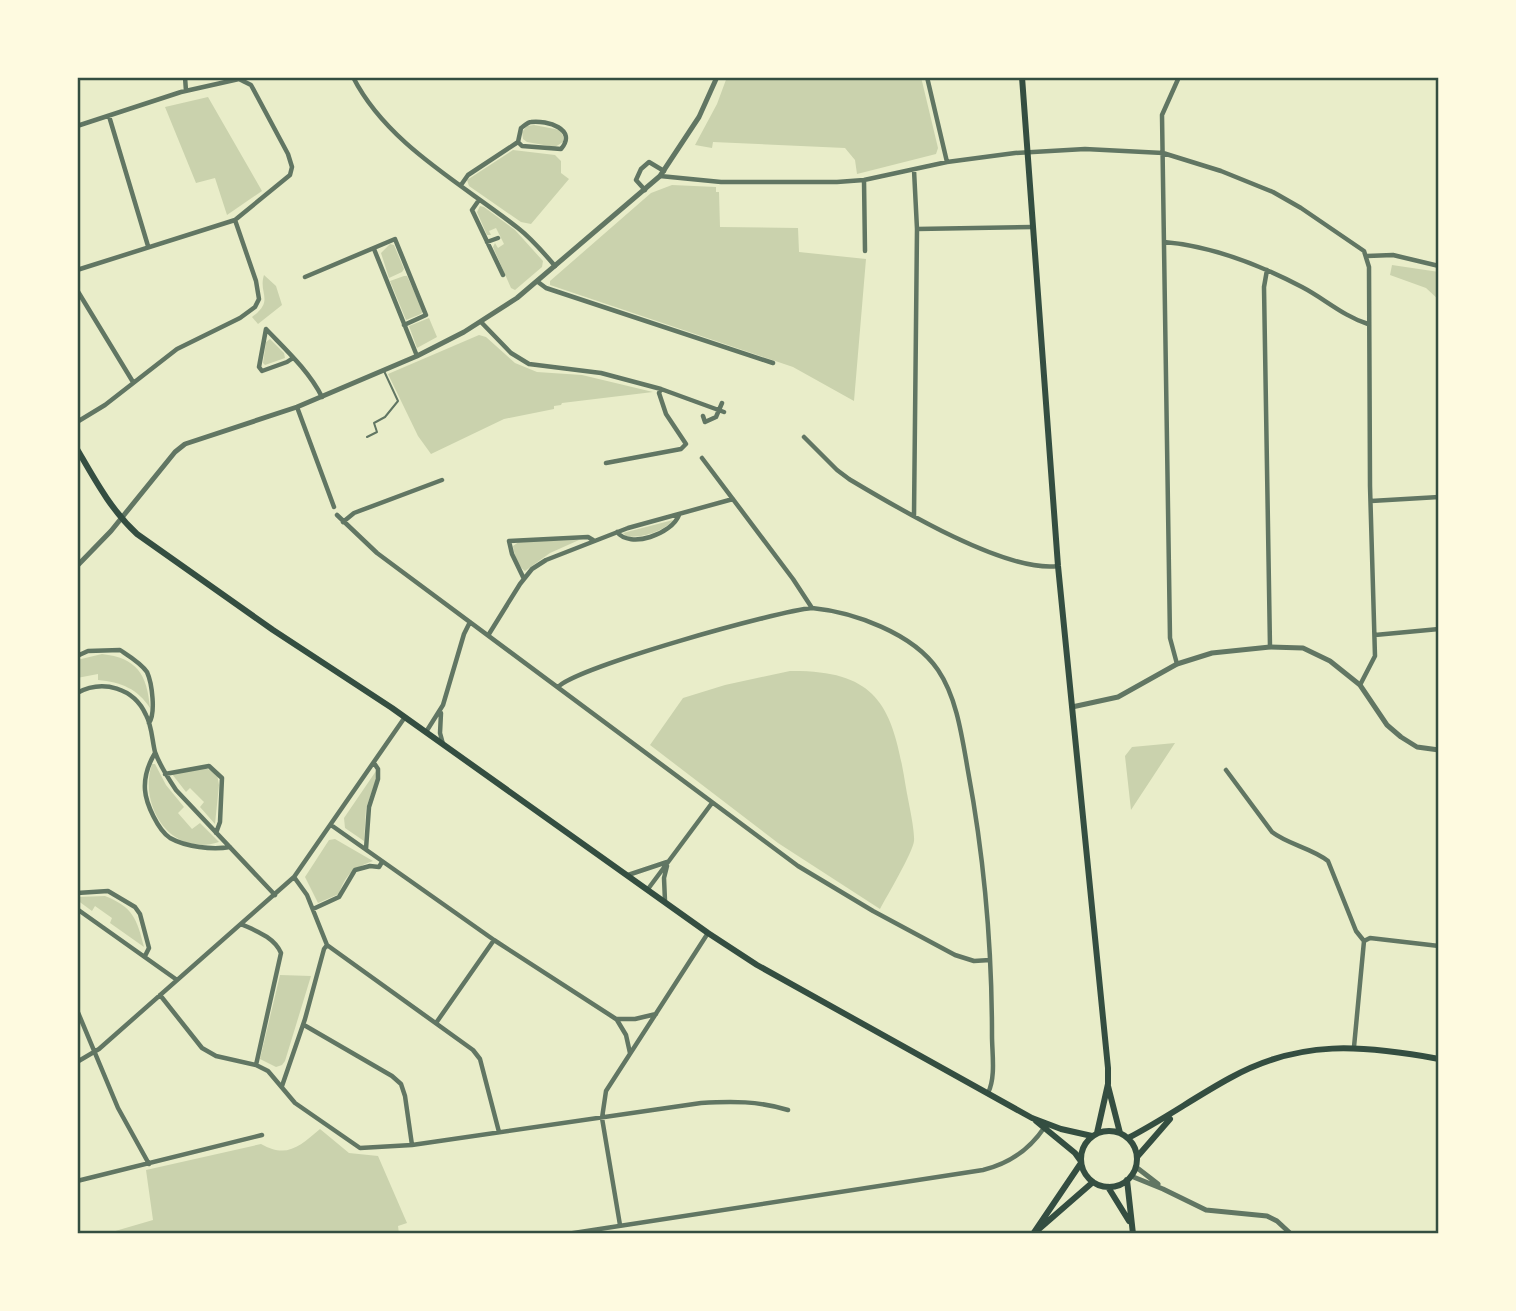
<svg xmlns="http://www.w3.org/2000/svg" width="1516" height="1311" font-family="'Work Sans',sans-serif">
  <rect width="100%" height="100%" fill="#e9edc9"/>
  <path fill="#cad2ad" d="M727,77h194l17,71 -2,6 -79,20 -2,-14 -10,-12 -132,-6 -1,6 -17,-3 22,-41z
    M208,97l54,94 -35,24 -12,-37 -19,5 -31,-76z
    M534,125l26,5 3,6v6l-8,5 -28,-5 -4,-3 -1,-7 5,-6z
    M513,150l42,5 6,6v12l8,6 -38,45 -10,-2 -52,-36 -2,-6z
    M672,185l44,2v5h3l1,35 78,1 1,24 67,7 -12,142 -61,-34 -243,-82v-4l101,-88z
    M480,206l4,1 31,23 28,31 -1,6 -27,23 -4,-2 -18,-41 2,-4 3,5 6,-4 -8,-16 -7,3 2,4h-4l-10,-23z
    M390,244l4,1 10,24 -2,3 -13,6 -8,-25z
    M1392,265l47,7v28l-13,-12 -36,-13z
    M264,275l12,11 6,19 -24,19 -6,-7c23,-17 6,-23 12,-42z
    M404,276h3l16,35 -2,3 -15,6 -16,-39z
    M429,318l8,19 -20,11 -8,-22z
    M479,335l7,2 29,26 22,9 45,3 71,17 -91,11 -1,2 -7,1v3l-50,10 -73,35 -13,-18 -30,-62z
    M270,339l14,14 1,5 -20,7 -2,-2 3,-21z
    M673,520c-8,11 -33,19 -47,16l-3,-3z
    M579,540l-29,13 -25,18c-7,-4 -11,-17 -12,-25l7,-5z
    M102,654c35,4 45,20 48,54 -12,-19 -29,-26 -52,-28v-6l-21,4v-18z
    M790,671c90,-1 103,37 116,117 2,12 9,42 8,53 -1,11 -27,55 -34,68l-102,-66 -128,-98 33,-47 42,-13z
    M1175,743l-44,67 -6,-54 7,-9z
    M152,764h3l11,21 18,22 -6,6 14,16 8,-6 19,19c-48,16 -81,-36 -67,-78z
    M206,768l11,6 2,11 -4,39 -15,-17 4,-5 -14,-14 -4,4 -14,-18z
    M376,771l1,6 -11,31 -2,33 -19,-13 -1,-10z
    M335,839l38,22c-19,7 -27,12 -34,33l-21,9 -13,-26 24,-37z
    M105,896c28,11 32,23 39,51l-34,-24 2,-5 -17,-12 -3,5 -15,-11v-3z
    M280,975l31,1 -26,85 -3,4 -6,2 -16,-8z
    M320,1129l29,24 29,3 29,67 -9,3 1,8h-294l48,-14 -7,-50 115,-26c26,15 39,2 59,-15z"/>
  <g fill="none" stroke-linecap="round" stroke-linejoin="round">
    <path stroke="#617663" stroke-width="2" d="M367,437l10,-5 -3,-9 11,-6 13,-16 -14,-30"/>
    <path stroke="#617663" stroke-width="4.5" d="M185,77l1,14
      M353,77c34,67 108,106 165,151 14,11 26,25 37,38
      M927,77l20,85
      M109,116l39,130
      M77,126l104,-34 58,-13 12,6 37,69 4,13 -2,8 -55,45 -158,50
      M914,170l3,59 -3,287
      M660,176l61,6h116l27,-2 83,-18 68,-9 70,-4 78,4 58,18 52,21 28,16 63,43 5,16 1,219 5,170 -15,29
      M864,180l1,71
      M461,185l7,-10 50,-33 3,-14c3,-2 7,-6 10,-6 16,-2 47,7 30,27l-39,-3 -4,-4
      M645,190l-9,-10 5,-11 8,-7 15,9
      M479,200l-7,10 31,65
      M917,229l116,-2
      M487,242l11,-4
      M1164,242c48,4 96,23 138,45 23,12 41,29 66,37
      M374,249l43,107
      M1367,256l26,-1 46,11
      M1267,270l-3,17 6,360
      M305,277l90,-38 31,76 -22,10
      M538,282l8,6 227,75
      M77,290l56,92
      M481,322l30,31 18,11 72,9 60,16 63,23
      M293,358l-6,4 -25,9 -3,-4 7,-38c20,21 43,42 56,68
      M297,407l37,100
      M703,416l2,6 11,-5 6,-14
      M77,422l28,-17 72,-56 63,-31 15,-11 4,-8 -3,-18 -21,-61
      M804,437l33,33 12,9c47,28 156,94 209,87
      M702,458l91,121 19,29c41,4 101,25 126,62 19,28 24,67 30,101 16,86 24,177 24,265 0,17 4,41 -4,57
      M606,463l75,-14 5,-5 -20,-30 -7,-21 2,-4
      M1371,501l68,-4
      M337,515l40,38 421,313 75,45 82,44 19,6 16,-1
      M343,522l11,-9 88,-33
      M617,532c13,17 55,2 62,-17
      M524,579l-12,-25 -3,-13 79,-4 5,3
      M489,634l31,-50 12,-15 14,-9 82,-32 105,-29
      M1375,635l64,-6
      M77,656l11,-5 32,-1c9,6 21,13 27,22 5,11 9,41 2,51
      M1177,664l-7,-26 -8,-523 17,-38
      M558,687c19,-20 219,-76 254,-79
      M77,693c26,-14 57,-5 69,22 6,11 6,25 9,37 5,14 13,26 21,38l99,105
      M441,713l-1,20 3,11
      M426,732l17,-27 21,-71 6,-12
      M155,753c-6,10 -11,24 -10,37 1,14 13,40 25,48 16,9 42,12 60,9
      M1226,770l46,62c17,13 40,16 56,29l28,70 8,10
      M165,774l44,-8 13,12 -2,44 -4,11
      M331,825l163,115 122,79h19l21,-5
      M366,849l3,-42 9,-28v-10l-4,-6
      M628,875l39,-13
      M648,889l64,-86
      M77,893l31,-2 27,16 5,7 9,34 -4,8
      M665,901l-1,-23 3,-12
      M77,909l100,71
      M313,909l26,-12 16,-27 15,-4 9,1 3,-5
      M241,924c15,7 33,13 40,29l-25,112
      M327,945l146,105 7,9 19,73
      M160,995l42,53 14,8 40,9 12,6 27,32 65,45 52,-3 289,-42c31,-2 58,-2 87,7
      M77,1010l41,98 31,56
      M617,1020l9,15 4,18
      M436,1023l58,-83
      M304,1025l88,51 9,8 4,12 7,49
      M1354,1047l10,-106 6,-3 69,8
      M77,1062l22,-13 195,-172 111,-160
      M282,1086l23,-67 19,-70 3,-4 -20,-50 -13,-18
      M77,1181l185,-46
      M620,1225l-18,-107 4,-27 102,-158
      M567,1234l416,-64c25,-6 46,-20 61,-42"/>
    <path stroke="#617663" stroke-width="5" d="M77,566l34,-35 64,-79 10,-8 112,-37 120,-51 47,-24 53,-34 143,-122 39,-59 18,-40
      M1072,707l46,-10 59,-33 35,-11 58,-6 33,1 27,13 30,24 27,40 14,12 16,10 22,3
      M1136,1167l22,17
      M1131,1176l32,13 43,21 61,6 10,5 14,13"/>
    <path stroke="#344e41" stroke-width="6" d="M1022,77l36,489 50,502v16l-11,49
      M77,449c18,31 34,61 60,85l136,96 119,78 316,225 49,32 275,153 29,11 31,7
      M1108,1086l12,47
      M1036,1121l39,32 5,7
      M1081 1159a28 28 0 1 1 56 0a28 28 0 1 1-56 0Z
      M1128,1138c35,-18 67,-41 102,-60 70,-39 133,-33 209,-19
      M1137,1157l33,-38
      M1127,1180l6,54
      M1108,1187l21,34
      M1039,1229l54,-47
      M1033,1234l48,-71"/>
  </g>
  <rect width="1516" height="1311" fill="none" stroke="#fefae0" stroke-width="158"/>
  <rect x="79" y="79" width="1358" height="1153" fill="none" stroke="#344e41" stroke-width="2.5"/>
</svg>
